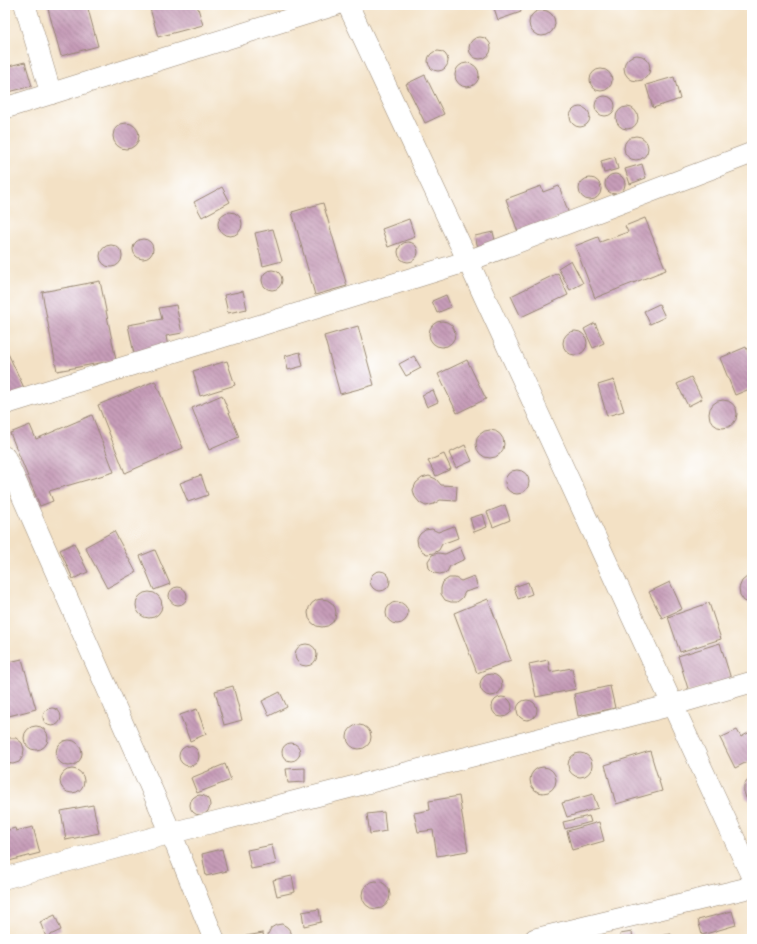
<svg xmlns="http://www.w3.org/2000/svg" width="757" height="944" font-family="'Libre Bodoni',serif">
  <defs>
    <pattern id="building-back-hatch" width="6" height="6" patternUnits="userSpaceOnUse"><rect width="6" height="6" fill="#c69cb8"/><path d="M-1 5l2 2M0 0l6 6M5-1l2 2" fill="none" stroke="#a27f95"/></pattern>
  </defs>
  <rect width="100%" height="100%" fill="#fff"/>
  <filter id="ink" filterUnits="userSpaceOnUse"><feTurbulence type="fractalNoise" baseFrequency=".025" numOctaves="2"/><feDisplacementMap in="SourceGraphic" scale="8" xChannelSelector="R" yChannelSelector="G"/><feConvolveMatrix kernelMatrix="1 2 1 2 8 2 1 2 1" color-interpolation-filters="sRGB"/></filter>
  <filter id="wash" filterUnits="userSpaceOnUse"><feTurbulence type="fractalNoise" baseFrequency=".012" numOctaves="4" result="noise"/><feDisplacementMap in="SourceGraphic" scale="16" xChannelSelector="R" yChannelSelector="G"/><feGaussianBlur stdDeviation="0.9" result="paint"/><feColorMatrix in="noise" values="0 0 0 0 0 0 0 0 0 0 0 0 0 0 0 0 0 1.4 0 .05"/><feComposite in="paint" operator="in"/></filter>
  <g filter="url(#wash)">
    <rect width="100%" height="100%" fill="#f3e1c5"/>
    <g id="blocks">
      <path fill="url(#building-back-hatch)" d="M47,5h40l11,41 -37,10z
        M149,5h48l6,20 -45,12z
        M493,5h26l2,7 -23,8z
        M529 23a13 13 0 1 1 26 0a13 13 0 1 1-26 0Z
        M469 48a11 11 0 1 1 22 0a11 11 0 1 1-22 0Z
        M428 61a10 10 0 1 1 20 0a10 10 0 1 1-20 0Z
        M624 68a13 13 0 1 1 26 0a13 13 0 1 1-26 0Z
        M25,62l7,24 -27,7v-26z
        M455 75a12 12 0 1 1 24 0a12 12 0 1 1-24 0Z
        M590 80a11 11 0 1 1 22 0a11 11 0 1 1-22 0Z
        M425,75l19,39 -19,9 -19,-39z
        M674,77l6,22 -27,9 -7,-23z
        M595 106a10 10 0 1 1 20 0a10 10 0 1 1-20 0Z
        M570 117a10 10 0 1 1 20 0a10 10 0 1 1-20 0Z
        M616 118a11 11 0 1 1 22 0a11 11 0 1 1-22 0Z
        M113 136a13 13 0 1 1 26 0a13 13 0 1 1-26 0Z
        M624 148a12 12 0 1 1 24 0a12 12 0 1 1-24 0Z
        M615,157l3,12 -14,4 -3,-12z
        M642,164l4,14 -16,6 -5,-15z
        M605 184a10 10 0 1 1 20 0a10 10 0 1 1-20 0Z
        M579 189a11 11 0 1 1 22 0a11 11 0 1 1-22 0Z
        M541,186l2,6 16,-6 10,28 -51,18 -12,-33z
        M222,187l8,15 -28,15 -8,-15z
        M323,203l24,83 -32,9 -23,-83z
        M218 224a12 12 0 1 1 24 0a12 12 0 1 1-24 0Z
        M645,218l21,52 -71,28 -20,-52 23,-9 2,5 28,-10 -3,-6z
        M409,219l6,18 -27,10 -6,-18z
        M273,229l9,32 -19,5 -8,-33z
        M493,232l3,12 -18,4 -3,-12z
        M133 249a10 10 0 1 1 20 0a10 10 0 1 1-20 0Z
        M398 252a10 10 0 1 1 20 0a10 10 0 1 1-20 0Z
        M100 256a11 11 0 1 1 22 0a11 11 0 1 1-22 0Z
        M571,260l12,23 -13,7 -12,-22z
        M262 280a10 10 0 1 1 20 0a10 10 0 1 1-20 0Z
        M558,273l10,22 -47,22 -10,-21z
        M100,281l16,79 -59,11 -15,-79z
        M243,291l4,18 -19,4 -4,-18z
        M446,295l5,12 -14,6 -5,-12z
        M659,304l6,13 -15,7 -6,-13z
        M176,305l6,28 -16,3 2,11 -34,7 -6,-29 34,-6 -3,-11z
        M429 334a13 13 0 1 1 26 0a13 13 0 1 1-26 0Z
        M595,323l9,20 -11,5 -9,-19z
        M358,326l16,59 -34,9 -16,-58z
        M563 343a12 12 0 1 1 24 0a12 12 0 1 1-24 0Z
        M5,347l20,43 -20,10z
        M746,347l6,14v27l-17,7 -15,-37z
        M300,352l3,14 -15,4 -3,-14z
        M414,356l7,12 -15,8 -7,-12z
        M467,360l19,39 -29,14 -19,-39z
        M227,361l8,24 -35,11 -7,-25z
        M691,377l11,22 -14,7 -11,-22z
        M614,380l10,31 -17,5 -9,-31z
        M155,381l28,67 -58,25 -27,-68z
        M433,390l5,12 -11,5 -5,-12z
        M222,395l17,42 -30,13 -17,-42z
        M709 414a14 14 0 1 1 28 0a14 14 0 1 1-28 0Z
        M92,415l22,57 -65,19 4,10 -13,5 -30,-73 20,-8 6,14z
        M476 444a14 14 0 1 1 28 0a14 14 0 1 1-28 0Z
        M465,445l7,16 -16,7 -7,-15z
        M444,454l7,15 -15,7 -8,-15z
        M505 482a12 12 0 1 1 24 0a12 12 0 1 1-24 0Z
        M201,475l7,20 -20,7 -8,-19z
        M429,476l7,3 5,6 16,1 -1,15 -16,-1 -6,4 -8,2 -6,-3 -5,-6 -2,-7 3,-7 6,-5z
        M505,505l5,15 -17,7 -6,-15z
        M483,514l4,13 -13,5 -4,-14z
        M454,526l4,12 -16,6 -3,6 -5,3 -7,1 -5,-3 -4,-5 -1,-7 3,-5 5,-4 7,-1 6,3z
        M114,531l22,41 -29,16 -22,-41z
        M74,543l14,29 -15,7 -13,-29z
        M460,547l5,12 -15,7 -3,6 -7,2 -6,-1 -5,-5 -1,-7 4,-6 6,-2 7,1z
        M155,550l15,34 -16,6 -14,-34z
        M370 581a10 10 0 1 1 20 0a10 10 0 1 1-20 0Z
        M474,576l4,12 -13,4 -3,6 -5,4h-6l-6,-2 -4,-6v-6l2,-6 6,-4h6l6,3z
        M748,576h4v28l-8,-3 -4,-6 -1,-7 3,-7z
        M528,582l4,12 -14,5 -4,-12z
        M670,582l12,27 -20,9 -13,-26z
        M169 596a9 9 0 1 1 18 0a9 9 0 1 1-18 0Z
        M136 605a13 13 0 1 1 26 0a13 13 0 1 1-26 0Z
        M308 613a14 14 0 1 1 28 0a14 14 0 1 1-28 0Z
        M488,599l23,61 -34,13 -23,-60z
        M386 613a11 11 0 1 1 22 0a11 11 0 1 1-22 0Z
        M709,603l12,36 -41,13 -12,-35z
        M720,643l11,36 -42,13 -11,-36z
        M295 655a11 11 0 1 1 22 0a11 11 0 1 1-22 0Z
        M22,659l14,50 -31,8v-54z
        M548,660l2,12 22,-4 4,21 -40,8 -7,-33z
        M480 685a11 11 0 1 1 22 0a11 11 0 1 1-22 0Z
        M233,686l9,34 -18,5 -9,-34z
        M610,686l5,22 -37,8 -4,-22z
        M280,692l7,15 -18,9 -7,-15z
        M492 707a10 10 0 1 1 20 0a10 10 0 1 1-20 0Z
        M517 710a10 10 0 1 1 20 0a10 10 0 1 1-20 0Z
        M43 717a9 9 0 1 1 18 0a9 9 0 1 1-18 0Z
        M197,709l9,25 -16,7 -10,-26z
        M347 737a12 12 0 1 1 24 0a12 12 0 1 1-24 0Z
        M24 738a12 12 0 1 1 24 0a12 12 0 1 1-24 0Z
        M737,730l4,7 9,-5 2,4v17l-3,1 2,6 -16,8 -15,-30z
        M9,738h7l6,5 2,6 -1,7 -4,6 -6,2 -8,-1v-24z
        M56 753a13 13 0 1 1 26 0a13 13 0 1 1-26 0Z
        M282 752a9 9 0 1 1 18 0a9 9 0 1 1-18 0Z
        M179 756a10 10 0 1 1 20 0a10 10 0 1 1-20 0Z
        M650,751l12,40 -46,13 -11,-39z
        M568 765a12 12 0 1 1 24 0a12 12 0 1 1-24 0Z
        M225,764l6,16 -34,13 -6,-15z
        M530 780a13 13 0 1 1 26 0a13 13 0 1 1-26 0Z
        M305,768v14l-17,1 -2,-14z
        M60 781a12 12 0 1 1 24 0a12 12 0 1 1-24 0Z
        M752,778v24l-6,-4 -2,-6v-7l4,-5z
        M593,794l5,14 -31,9 -5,-14z
        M190 805a10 10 0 1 1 20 0a10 10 0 1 1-20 0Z
        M459,796l9,55 -31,5 -4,-26 -15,2 -4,-19 16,-3 -1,-9z
        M93,805l6,28 -33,7 -5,-29z
        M384,812l2,19 -16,3 -3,-20z
        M589,816l2,6 -26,7 -2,-7z
        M599,822l5,19 -32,9 -5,-19z
        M33,827l7,26 -35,9v-31l10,-3 1,3z
        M272,845l4,19 -25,5 -4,-19z
        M222,849l5,22 -21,5 -4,-22z
        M292,876l3,16 -18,4 -4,-16z
        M362 895a14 14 0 1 1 28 0a14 14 0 1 1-28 0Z
        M319,909l2,13 -17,4 -2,-14z
        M732,911l4,14 -34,10 -4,-15z
        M55,915l6,15 -15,7 -6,-15z
        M282,924l5,3 4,5v7h-22l-1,-5 3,-6 5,-3z
        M632,932l1,7h-12l-1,-5z
        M263,933l1,6h-17l-1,-3z
        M671,934l1,5h-24v-1z"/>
    </g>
  </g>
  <g filter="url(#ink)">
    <use href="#blocks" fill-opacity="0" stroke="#978672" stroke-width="1"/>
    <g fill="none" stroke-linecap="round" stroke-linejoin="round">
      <g stroke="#978672" stroke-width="22">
        <path id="street" d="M25,5l26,89
          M348,5l120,256 284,616
          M5,108l330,-103
          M5,404l463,-143 284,-108
          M5,457l166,376 43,106
          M5,878l166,-45 501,-128 80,-23
          M535,939l217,-52"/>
      </g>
      <use href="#street" stroke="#fff" stroke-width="21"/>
    </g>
  </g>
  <rect width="757" height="944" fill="none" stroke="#fff" stroke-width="20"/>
</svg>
